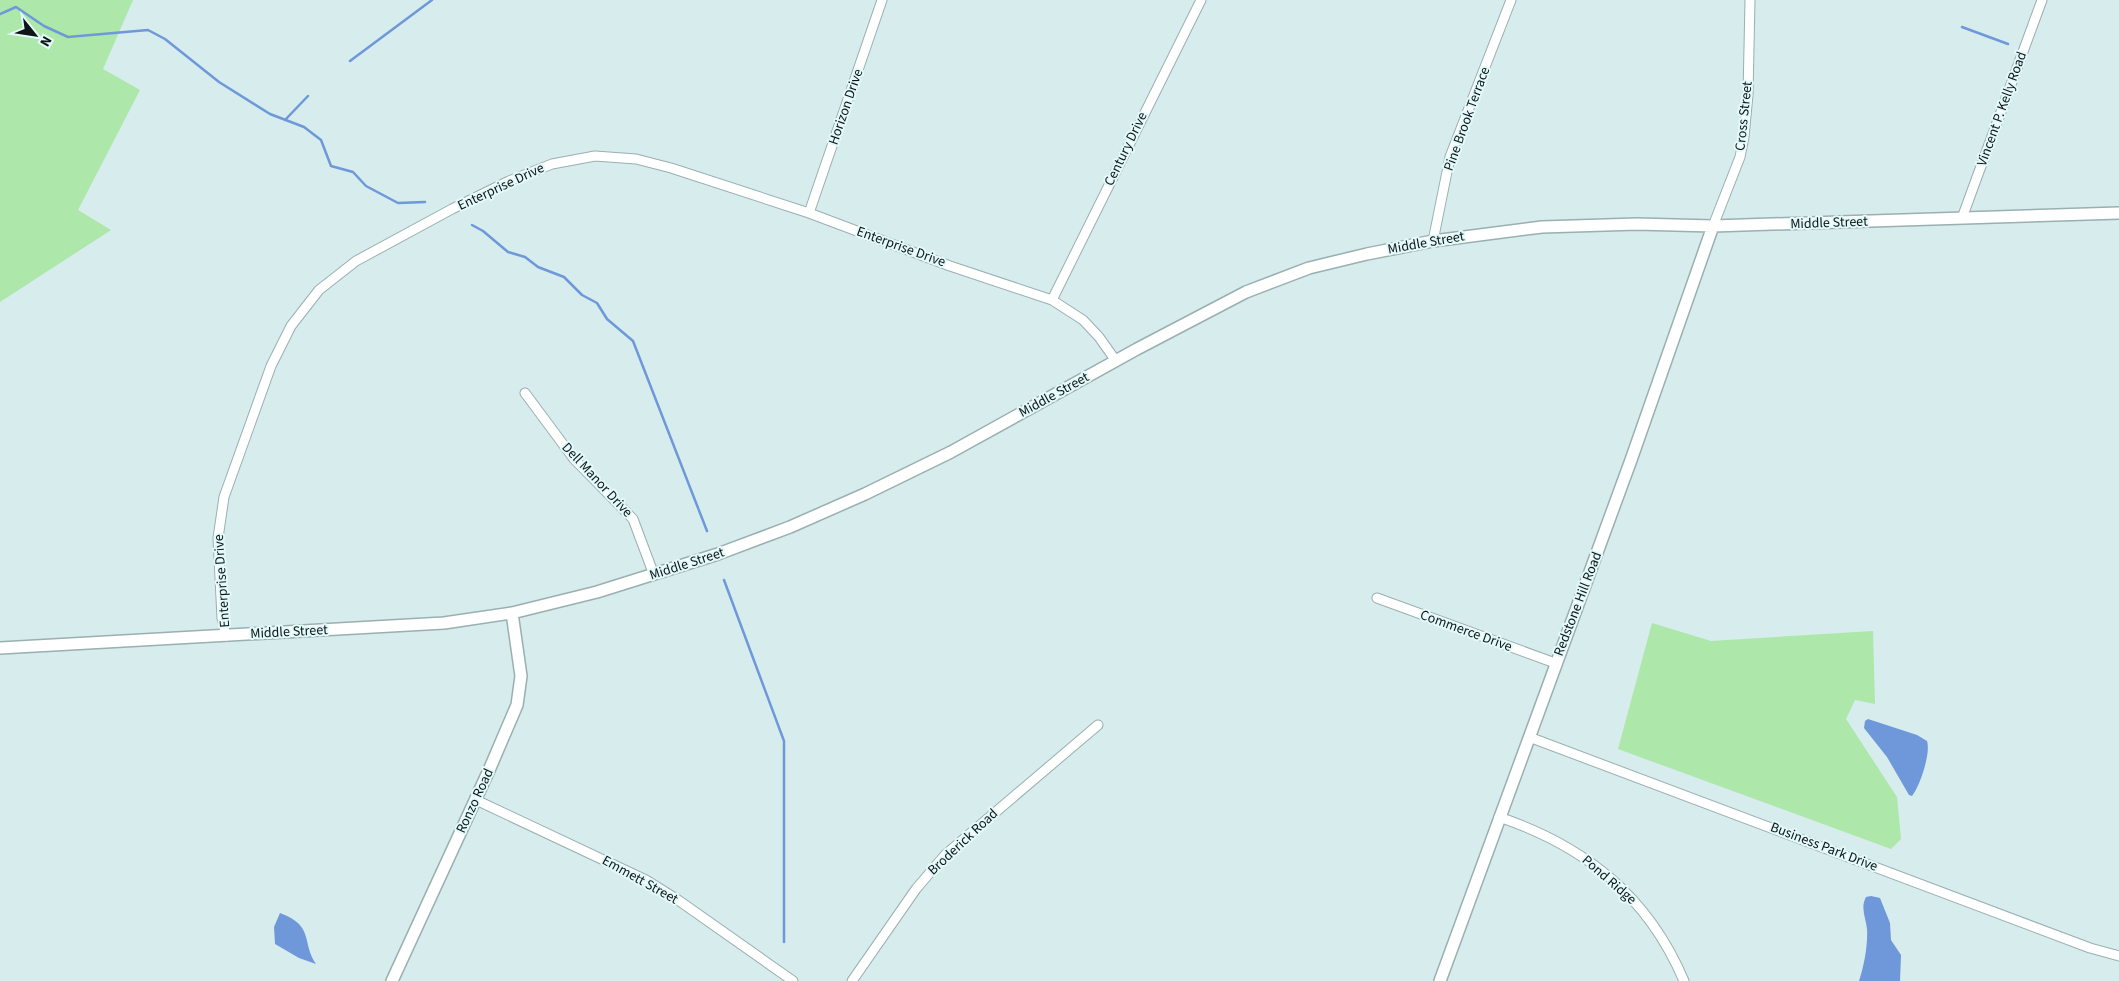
<svg xmlns="http://www.w3.org/2000/svg" width="2119" height="981" font-family="'Source Sans 3',sans-serif">
  <rect width="100%" height="100%" fill="#d6eced"/>
  <path fill="#ade7aa" d="M0,0h133l-30,69 37,21 -62,120 33,20 -111,72z
    M1652,623l59,18 162,-10 2,73 -20,-4 -9,19 51,78 4,42 -10,10 -273,-100z"/>
  <path fill="#6e98d9" d="M1868,719l49,16 10,6c4,12 -7,45 -15,55l-3,-1 -22,-38 -23,-29 1,-7z
    M1871,896l9,2 10,25 1,17 10,15 -1,26h-41c5,-15 9,-36 8,-52 -1,-11 -7,-21 -1,-32z
    M280,913c35,13 21,29 36,51l-17,-6 -24,-14 -1,-17z"/>
  <g fill="none" stroke-linecap="round" stroke-linejoin="round">
    <path stroke="#6e98d9" stroke-width="2.5" d="M0,14l16,-7 28,19 24,11 80,-7 17,9 54,43 51,32 34,13 17,13 10,26 22,6 13,14 32,17 27,-1
      M1962,27l46,17
      M350,61l82,-61
      M285,120l23,-24
      M472,225l11,6 25,21 17,5 13,10 26,10 18,18 15,8 10,16 26,22 74,190
      M724,580l60,161v201"/>
    <g stroke="#9aafb0" stroke-width="11">
      <path id="minor" d="M809,213l73,-213
        M1962,218l80,-218
        M1713,226l27,-69 4,-20 4,-42 2,-95
        M1433,241l17,-84 61,-157
        M1052,300l149,-300
        M525,393l49,66 59,60 21,56
        M1377,598l178,65
        M226,636l-4,-18 -4,-80 6,-41 47,-131 20,-40 28,-36 37,-29 96,-52 57,-28 43,-17 43,-8 41,3 35,9 138,45 141,53 102,34 31,20 16,17 17,24
        M1529,737l561,211 29,8
        M476,800l170,80 32,20 115,81
        M1499,817c86,29 149,79 185,164
        M852,981l64,-92 29,-34 153,-130"/>
    </g>
    <g stroke="#9aafb0" stroke-width="14">
      <path id="major" d="M0,648l444,-25 68,-10 85,-21 121,-38 72,-27 75,-33 86,-42 186,-103 109,-57 63,-24 58,-14 66,-13 109,-14 95,-3 76,2 406,-13
        M392,981l98,-213 27,-63 4,-29 -9,-63
        M1440,981l191,-521 82,-234"/>
    </g>
    <use href="#minor" stroke="#fff" stroke-width="9"/>
    <use href="#major" stroke="#fff" stroke-width="11"/>
  </g>
  <g text-anchor="middle" dominant-baseline="central" stroke-width="4" stroke-linejoin="round" paint-order="stroke">
    <g font-size="14" fill="#0d1516" stroke="#e3f9fa">
      <text transform="translate(846 107) rotate(-71)">Horizon Drive</text>
      <text transform="translate(2002 109) rotate(-70)">Vincent P. Kelly Road</text>
      <text transform="translate(1744 116) rotate(-84)">Cross Street</text>
      <text transform="translate(1467 119) rotate(-70)">Pine Brook Terrace</text>
      <text transform="translate(1126 149) rotate(-64)">Century Drive</text>
      <text transform="translate(501 187) rotate(-25)">Enterprise Drive</text>
      <text transform="translate(1829 223) rotate(-2)">Middle Street</text>
      <text transform="translate(1426 243) rotate(-10)">Middle Street</text>
      <text transform="translate(901 247) rotate(20)">Enterprise Drive</text>
      <text transform="translate(1054 395) rotate(-29)">Middle Street</text>
      <text transform="translate(597 480) rotate(47)">Dell Manor Drive</text>
      <text transform="translate(687 564) rotate(-18)">Middle Street</text>
      <text transform="translate(222 581) rotate(-94)">Enterprise Drive</text>
      <text transform="translate(1578 604) rotate(-69)">Redstone Hill Road</text>
      <text transform="translate(1466 631) rotate(20)">Commerce Drive</text>
      <text transform="translate(289 632) rotate(-3)">Middle Street</text>
      <text transform="translate(475 801) rotate(-65)">Ronzo Road</text>
      <text transform="translate(963 842) rotate(-43)">Broderick Road</text>
      <text transform="translate(1824 847) rotate(21)">Business Park Drive</text>
      <text transform="translate(640 880) rotate(29)">Emmett Street</text>
      <text transform="translate(1609 880) rotate(41)">Pond Ridge</text>
    </g>
  </g>
  <g transform="translate(35 35) rotate(120)" stroke="#e3f9fa" stroke-width="4" paint-order="stroke">
  <path d="M0-4L9 19L0 12L-9 19Z" fill="#0d1516"/>
  <text y="-8" font-size="14" font-weight="bold" text-anchor="middle" fill="#0d1516">N</text>
  </g>
</svg>
